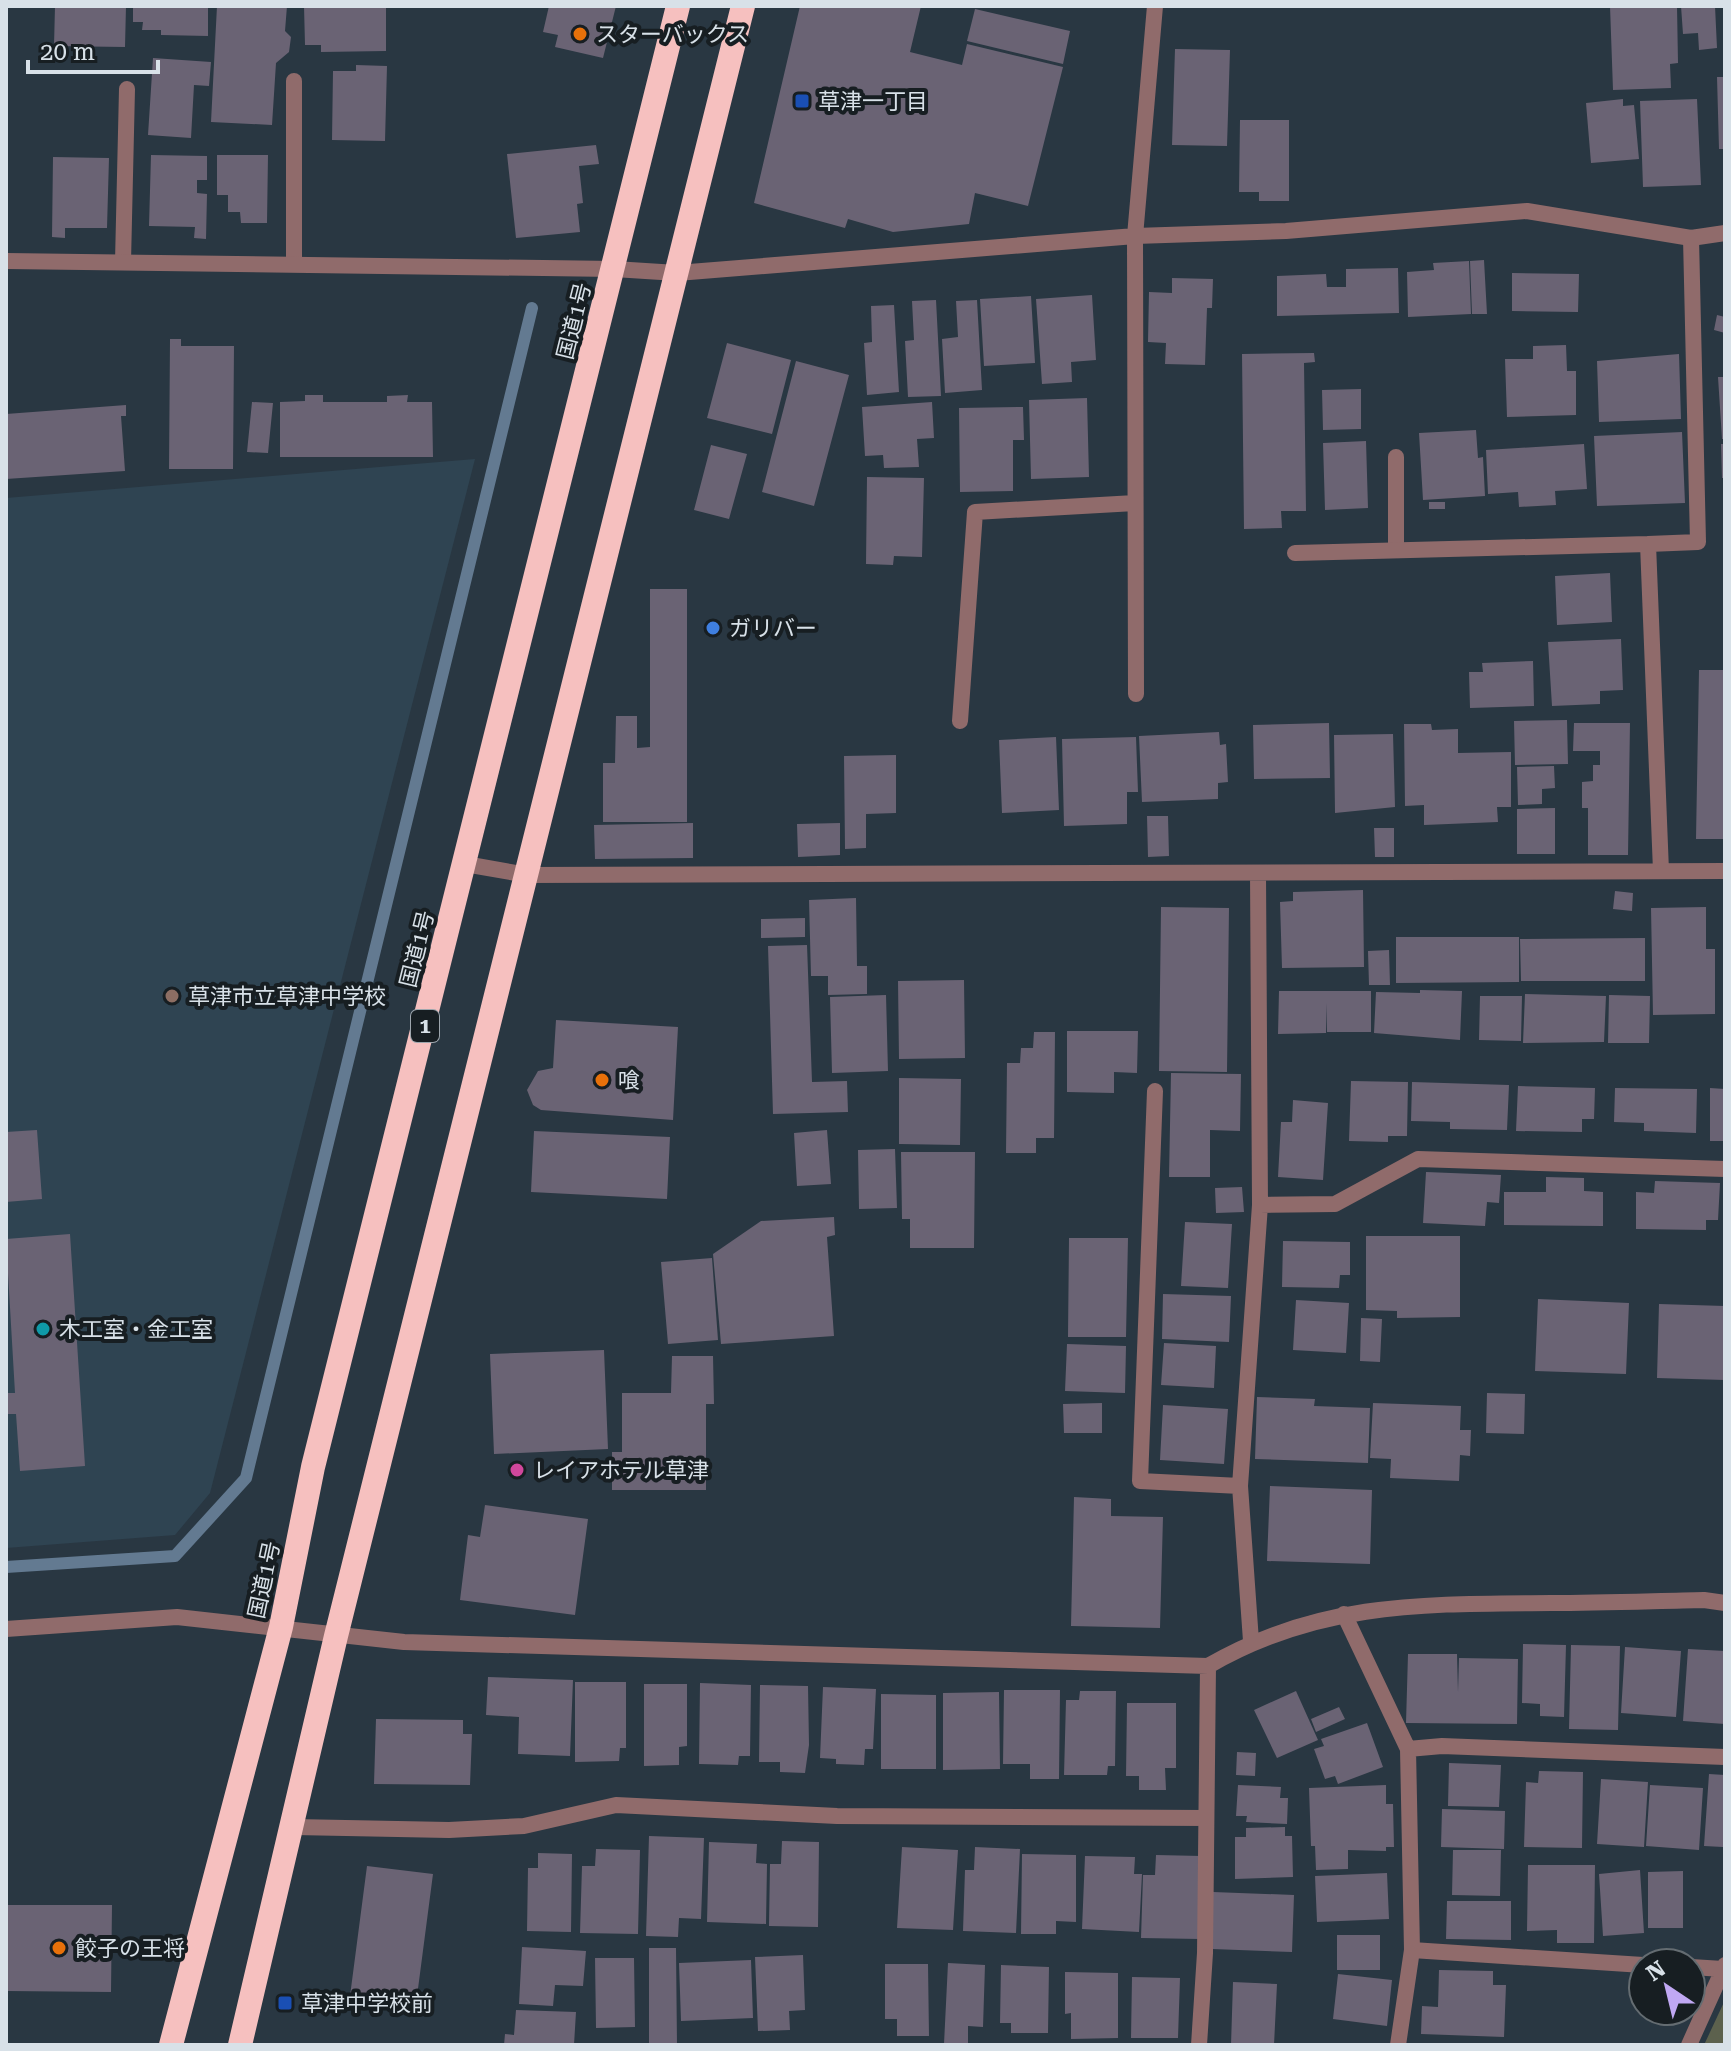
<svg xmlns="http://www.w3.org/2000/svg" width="1731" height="2051" font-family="'Roboto Serif','Noto Sans JP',serif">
  <rect width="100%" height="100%" fill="#293742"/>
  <path fill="#2f4452" d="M475,459l-265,1034 -35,42 -169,13v-1050z"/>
  <path fill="#5c614d" d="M1725,2000v45h-21z"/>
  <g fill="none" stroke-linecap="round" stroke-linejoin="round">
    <path stroke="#637a91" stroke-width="12" d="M6,1567l169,-11 71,-78 286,-1170"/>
  </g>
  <path fill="#6a6374" d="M55,6h71l-1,41 -71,-1z
    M133,6l75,2v28l-47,-1v-5h-19l1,-8h-10z
    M217,6h70l-2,25 6,6 -2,15 -13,11 -4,62 -61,-3z
    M304,6h82v45l-65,1v-7h-16z
    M549,6h67l-13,52 -48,-11 3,-12 -15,-3z
    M800,6h121l-11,46 52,13 5,-21 96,23 -35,139 -53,-13 -6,31 -76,8 -45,-13 -3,9 -91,-25z
    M1610,6h67l1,57 -8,1 1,24 -58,2z
    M1681,6h34l2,42 -18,2 -1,-17 -15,1z
    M975,9l95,22 -7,33 -96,-23z
    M1175,49l55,1 -3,96 -55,-1z
    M153,58l58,4 -2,24 -15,-1 -3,53 -43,-3z
    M356,65l31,1 -2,75 -53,-1 1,-69h23z
    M1717,77h8v72h-6z
    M1623,99v7l11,-1 5,54 -48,4 -5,-60z
    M1697,99l4,86 -58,2 -3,-86z
    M1240,120h49v81h-30v-9h-20z
    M596,145l3,19 -20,2 4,37 -6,1 3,28 -64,6 -9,-84z
    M151,155l56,1v24h-10v13l10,1 -1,45 -12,-1 1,-11 -46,-1z
    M217,155h51l-1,68h-26l-1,-11h-12v-17h-11z
    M53,157l56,1 -2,70h-42v10l-13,-1z
    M1484,260l3,54h-15l-2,-53z
    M1469,261l2,53 -63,3 -1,-45 27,-2 -1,-7z
    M1398,268l1,45 -122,3v-40l49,-2 1,13h19v-18z
    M1512,273l67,1 -1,38 -66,-1z
    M1172,278l41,1 -1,29h-5l-2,57 -40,-1 1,-21 -18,-1 1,-50 23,1z
    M1092,295l4,65 -25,2 1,20 -30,2 -6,-85z
    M1031,296l4,67 -51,3 -4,-67z
    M936,300l5,96 -33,1 -3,-56 9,-1 -2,-39z
    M977,300l5,90 -37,3 -3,-54 16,-2 -2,-36z
    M894,305l5,87 -32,3 -3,-52 8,-1 -1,-36z
    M1717,315l8,2v16l-11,-3z
    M170,339h11v7h53l-1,123h-64z
    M727,343l64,17 -19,74 -65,-16z
    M1566,345l1,26h9v44l-69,2 -2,-58h28v-13z
    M1314,353l1,9 -11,1 2,148h-25l1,17 -38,1 -2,-175z
    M1679,354l2,65 -82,3 -2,-61z
    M796,361l53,14 -35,131 -52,-14z
    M1718,377h7v62h-3z
    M1361,389v40l-38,1 -1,-40z
    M305,395h18v7h64v-6l21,-1 -1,7h25l1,55h-153v-55l25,-1z
    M1087,398l2,79 -58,2 -2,-79z
    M252,402l21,1 -5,50 -21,-1z
    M932,402l2,36 -17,1 2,28 -35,1 -1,-13 -18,1 -3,-49z
    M126,405v11h-5l4,55 -119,8v-65z
    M1023,407l1,33h-11v51l-53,1 -1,-84z
    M1476,430l2,28 5,-1 2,39 -62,4 -4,-67z
    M1682,432l3,71 -88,3 -3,-70z
    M1366,441l2,67 -43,2 -2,-67z
    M1584,444l3,45 -32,2 1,14 -37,2 -1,-15 -30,2 -2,-44z
    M1721,444h4v34h-3z
    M711,445l36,9 -18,65 -35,-9z
    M867,477l57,1 -2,79 -28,-1 -1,9 -27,-1z
    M1429,502h16v7h-16z
    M1610,573l2,49 -55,3 -2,-49z
    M650,589h37v233h-84v-59h12l1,-47h21v32l13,-1z
    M1621,639l2,51 -23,1v13l-48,2 -4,-64z
    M1533,661l1,45 -64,2 -1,-36h14l-1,-9z
    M1699,670h26v169h-29z
    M1567,720l1,44 -53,1 -1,-44z
    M1329,723l1,55 -76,1 -1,-54z
    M1574,723h56l-2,132h-40v-47h-6v-26l11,-1v-16h7v-14h-27z
    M1404,724h27l1,6 26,-1v24l53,-1v55h-14l1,15 -74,3v-20l-19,1z
    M1219,732l1,13 6,-1 2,38 -10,1v16l-76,3 -3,-66z
    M1393,734l2,73 -60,6 -1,-78z
    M1056,737l3,73 -57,3 -3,-73z
    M1136,737l2,55h-11v32l-63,2 -2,-87z
    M896,755v58l-30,1v34l-21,1 -1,-93z
    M1554,766l1,22 -13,1v15l-24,1 -1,-38z
    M1555,808v46h-38v-45z
    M1147,816h21l1,40 -21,1z
    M693,823v35l-98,1 -1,-34z
    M840,823v32l-42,2 -1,-33z
    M1374,828h20v29h-19z
    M1363,890l1,77 -82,1 -2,-66 13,-1v-9z
    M1615,891l18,2 -1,18 -19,-2z
    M856,898l1,68h10v28l-39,1v-19h-17l-2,-76z
    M1161,907l68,1 -2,164 -68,-1z
    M1706,907v42h9v65l-62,1 -2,-107z
    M805,918v19l-44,1v-19z
    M1396,937h123v45l-123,1z
    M1645,938v43h-124l-1,-42z
    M807,945l5,137 35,-1 1,31 -75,2 -5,-168z
    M1389,950l1,35h-21l-1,-34z
    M964,980l1,78 -66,1 -1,-78z
    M1420,990l42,1 -2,49 -86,-7 2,-41 44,1z
    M1279,991h92v41h-44l-1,-29v30l-48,1z
    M1525,994l81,2 -2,46 -81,1z
    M886,995l2,76 -56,2 -2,-76z
    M1609,995l41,1 -1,47h-41z
    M1480,996h42l-1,45 -42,-1z
    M556,1020l122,7 -5,93 -132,-10 -8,-5 -6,-15 11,-19 15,-3z
    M1067,1031h71l-1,42 -23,-1v21l-47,-1z
    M1034,1032h21l-1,106h-18v15h-30l1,-90h13l1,-15h12z
    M1171,1073l70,1 -1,57 -30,-1v47h-41z
    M899,1078l62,1 -1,66 -61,-1z
    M1351,1081l57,1 -1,54h-19v6l-39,-1z
    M1412,1082l97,3 -2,45 -57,-1v-7l-39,-1z
    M1518,1086l77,2 -1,31h-12v13l-66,-1z
    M1615,1088l82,1 -1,44 -52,-2v-8l-30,-1z
    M1710,1088l15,1v52h-15z
    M1293,1100l35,3 -5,77 -45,-3 3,-55h11z
    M37,1130l5,69 -36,3v-70z
    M827,1130l4,54 -34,2 -3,-53z
    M534,1131l136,6 -3,62 -136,-7z
    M895,1149l2,59 -38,1 -1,-59z
    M901,1152h74l-1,96h-64v-29h-8z
    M1426,1172l75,3 -2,28 -12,-1 -2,24 -62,-3z
    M1546,1177l38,1v13l19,1v34l-99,-1v-33h42z
    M1655,1181l65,2 -2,37h-12v10l-70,-1v-37l18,1z
    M1242,1187l2,25 -28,1 -1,-25z
    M834,1217l1,18 -8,2 7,99 -113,8 -8,-90 48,-33z
    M1185,1222l47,2 -4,64 -47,-2z
    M70,1234l15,232 -65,5 -4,-57h-10v-21h9l-9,-154z
    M1366,1236h94v81l-63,1v-7l-31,-1z
    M1069,1238h59l-2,99h-58z
    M1283,1241l67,1v33h-10l-1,13 -57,-1z
    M712,1258l6,82 -50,4 -7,-82z
    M1163,1294l68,2 -2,46 -67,-3z
    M1538,1299l91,4 -3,71 -91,-3z
    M1296,1300l53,3 -3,50 -53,-3z
    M1659,1304l66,2v74l-68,-2z
    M1361,1318l21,1 -2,43 -20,-1z
    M1164,1343l52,3 -2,42 -53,-3z
    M1067,1344l59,2 -1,47 -60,-2z
    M604,1350l4,99 -114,5 -4,-100z
    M672,1356h41l1,48h-8v86h-94v-38h10v-59h49z
    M1487,1393l38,1 -1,40 -38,-1z
    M1257,1397l58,2 -1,7 56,2 -2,55 -113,-4z
    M1102,1403v30h-38l-1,-29z
    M1373,1403l88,3 -1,24h11l-1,26 -10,-1 -1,26 -69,-3 1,-19 -21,-1z
    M1163,1405l65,4 -4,55 -64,-4z
    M1270,1486l102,4 -2,74 -103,-3z
    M1074,1497l37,2v17l52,1 -3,111 -89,-2z
    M485,1505l103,14 -13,96 -115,-15 8,-65 12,2z
    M1523,1644l43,1 -2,72 -24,-1v-12l-18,-1z
    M1571,1645l49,1 -2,84 -49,-1z
    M1625,1647l56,4 -5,66 -55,-4z
    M1688,1649l37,2v73l-42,-3z
    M1408,1654h49l1,38 1,-34 59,1 -1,65 -111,-1z
    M488,1677l85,3 -3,76 -52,-2 1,-37 -33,-2z
    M575,1682h51v66h-6l-1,13 -44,1z
    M700,1683l51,2 -1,71h-11l-1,9 -39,-1z
    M644,1684h43v62l-8,1v18l-35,1z
    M760,1685l48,1 1,59 -4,28 -25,-1v-10h-21z
    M823,1687l53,2 -3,60h-8l-1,16 -28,-1v-5l-16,-1z
    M1004,1690h56l-1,89h-29v-15h-27z
    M1080,1691h36l-1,75h-7l-1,9h-43l2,-75h13z
    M1296,1691l22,49 -41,18 -23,-48z
    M999,1692l1,77 -57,1v-77z
    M881,1694l55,1v74h-55z
    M1127,1703h49v65h-11l1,22h-27v-14h-13z
    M1339,1707l6,12 -29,13 -5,-13z
    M376,1719l87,1v14h9l-2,51 -96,-1z
    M1367,1723l16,44 -45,17 -3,-8 -10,3 -11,-30 10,-3 -3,-7z
    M1237,1752l19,1 -1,23 -19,-1z
    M1449,1763l52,2 -2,42 -51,-1z
    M1539,1771l44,1 -1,76 -58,-1 2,-65 12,1z
    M1709,1774l16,1 -2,72 -19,-1z
    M1601,1779l47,3 -4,65 -47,-3z
    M1238,1785l43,2 -1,11h8l-1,26 -41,-2 1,-6h-11z
    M1386,1785v19h7l1,43h-8v4l-38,-1v19l-32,1 -1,-24h-4l-2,-58z
    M1650,1785l53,3 -4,62 -53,-4z
    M1442,1809l63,2 -1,38 -63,-2z
    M1285,1827v9h7l1,41 -58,2v-42h11v-9z
    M649,1836l55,2 -3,81 -22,-1 -1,19 -32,-1z
    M782,1841l37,1 -1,85 -49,-1 1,-62h11z
    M709,1842l48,2 -1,19 11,1 -1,60 -59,-2z
    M902,1847l56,3 -5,80 -56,-2z
    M975,1847l45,2 -4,84 -53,-2 2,-61h9z
    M596,1849l44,1 -2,84 -58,-1 2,-67h13z
    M1453,1850h48l-1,46 -48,-1z
    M538,1853l34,1 -1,78 -44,-1 1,-63h10z
    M1022,1854l54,1v67l-20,-1v13h-35z
    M1156,1855l46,1 -2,83 -59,-1 2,-63h12z
    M1085,1856l50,1 -1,17h8l-3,58 -57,-3z
    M1528,1865h67l-1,78h-37v-13l-30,1z
    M367,1866l66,8 -17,130 -66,-8z
    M1640,1870l4,63 -41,3 -4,-62z
    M1683,1871v57h-35v-56z
    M1387,1873l2,46 -72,3 -2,-46z
    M1213,1892l81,3 -2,57 -80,-3z
    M1447,1901h64v39l-65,-1z
    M6,1905h106l-1,87 -105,-1z
    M1337,1935h43v35h-43z
    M522,1947l64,4 -3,35 -28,-1 -2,21 -34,-2z
    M649,1948h27l1,97h-28z
    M803,1955l2,55 -16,1 1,19 -32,1 -3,-74z
    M595,1958h39l1,69 -39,1z
    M751,1960l2,58 -72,3 -2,-58z
    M948,1963l37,2 -2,62 -15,-1v19l-24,-1z
    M885,1964h43l1,72h-32v-17h-12z
    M1001,1965l48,2 -1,66h-37v-10h-11z
    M1439,1970l54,1v14h13l-2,52 -83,-3 1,-28 16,1z
    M1065,1972l53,1v65l-47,1v-26l-6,1z
    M1338,1974l54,6 -5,46 -54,-7z
    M1132,1977l48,1 -2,60h-47z
    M1233,1982l44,2 -3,61h-43z
    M516,2010l60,2 -2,33h-70l1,-11 9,1z"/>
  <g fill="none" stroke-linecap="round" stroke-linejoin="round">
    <path stroke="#906b6b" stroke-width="16" d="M294,81v183
      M123,262l4,-173
      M1396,457v93"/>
    <path stroke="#906b6b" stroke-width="16" d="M6,261l608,8 63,4 458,-37 151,-5 241,-20 164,27 34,-5
      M1295,553l353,-9
      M1136,694l-1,-458 20,-230
      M960,721l15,-209 160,-9
      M465,864l62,11 1198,-4
      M1661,871l-13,-327 50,-2 -7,-304
      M1155,1091l-15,390 100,5
      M1260,1205l75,-1 83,-45 307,10
      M1344,1614l64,135 4,201 -14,95
      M6,1629l171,-12 227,25 804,24c112,-65 218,-62 343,-63 51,0 102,-2 153,-3l21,3
      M1251,1641l-11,-155 20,-281 -2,-332
      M1408,1749l34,-3 283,11
      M294,1827l155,3 75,-4 92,-21 221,11 369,2
      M1412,1950l231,15
      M1691,1967l32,2
      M1199,2045l6,-92 3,-287
      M1689,2045l36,-80"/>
    <path stroke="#f6c0bf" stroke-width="24" d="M171,2045l110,-418 32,-160 365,-1461
      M240,2045l96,-409 407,-1630"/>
  </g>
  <g fill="#e8710a" stroke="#171e22" stroke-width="3">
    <circle cx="580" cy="34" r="8"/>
    <circle cx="602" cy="1080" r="8"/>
    <circle cx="59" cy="1948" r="8"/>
  </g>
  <g fill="#1a4fb4" stroke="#171e22" stroke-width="3">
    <rect x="794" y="93" width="16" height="16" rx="4"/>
    <rect x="277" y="1995" width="16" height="16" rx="4"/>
  </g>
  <circle fill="#3f7fe0" stroke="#171e22" stroke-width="3" cx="713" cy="628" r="8"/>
  <circle fill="#8d6e63" stroke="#171e22" stroke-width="3" cx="172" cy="996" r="8"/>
  <circle fill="#0f9aa8" stroke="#171e22" stroke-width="3" cx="43" cy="1329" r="8"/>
  <circle fill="#d1479c" stroke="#171e22" stroke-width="3" cx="517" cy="1470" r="8"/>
  <g text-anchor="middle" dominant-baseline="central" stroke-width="8" stroke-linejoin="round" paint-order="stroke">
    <rect fill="#171e22" stroke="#9ea6ad" stroke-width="2" x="411" y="1010" width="28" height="32" rx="6"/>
    <g font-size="20" font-weight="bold" fill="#d8e1e8">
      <text x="425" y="1026">1</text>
    </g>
    <g font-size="22" fill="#d8e1e8" stroke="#171e22" text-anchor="start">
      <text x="596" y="34">スターバックス</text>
      <text x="818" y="101">草津一丁目</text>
      <text x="729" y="628">ガリバー</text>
      <text x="188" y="996">草津市立草津中学校</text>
      <text x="618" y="1080">喰</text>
      <text x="59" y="1329">木工室・金工室</text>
      <text x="533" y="1470">レイアホテル草津</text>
      <text x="75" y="1948">餃子の王将</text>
      <text x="301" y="2003">草津中学校前</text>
    </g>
    <g font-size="22" fill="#d8e1e8" stroke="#171e22">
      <text transform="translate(574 321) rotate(-76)">国道1号</text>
      <text transform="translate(417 949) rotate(-76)">国道1号</text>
      <text transform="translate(264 1580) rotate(-78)">国道1号</text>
    </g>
  </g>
  <rect width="1731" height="2051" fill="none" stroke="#d8e1e8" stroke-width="16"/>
  <g transform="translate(1667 1987) rotate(325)"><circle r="38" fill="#171e22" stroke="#646c71" stroke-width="2"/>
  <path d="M0-6L14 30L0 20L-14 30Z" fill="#c0a8f3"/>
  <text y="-12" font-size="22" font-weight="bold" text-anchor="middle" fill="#d8e1e8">N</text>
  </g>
  <path d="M28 60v12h130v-12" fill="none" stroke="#d8e1e8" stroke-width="4"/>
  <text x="40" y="60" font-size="24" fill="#d8e1e8" stroke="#171e22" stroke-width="6" paint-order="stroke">20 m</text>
</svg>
